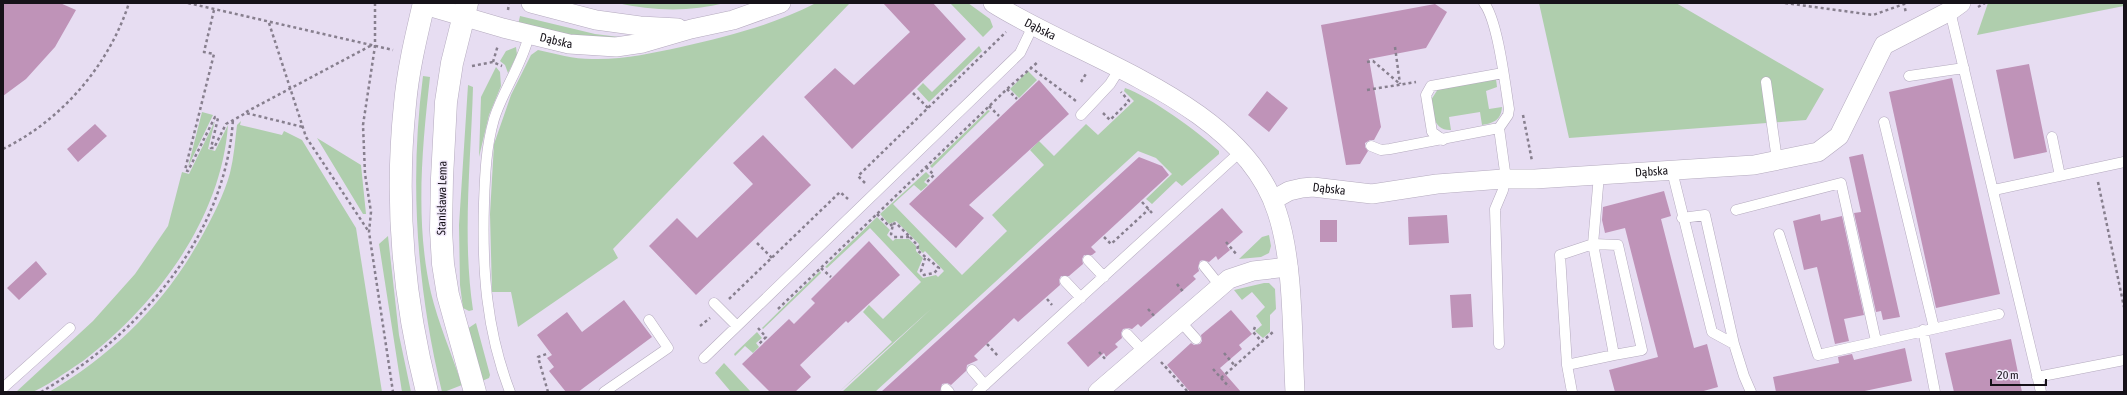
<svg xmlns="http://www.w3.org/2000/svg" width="2127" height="395" font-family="'Asap Condensed',sans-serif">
  <rect width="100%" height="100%" fill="#e7ddf2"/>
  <path fill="#afcead" d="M617,3h108c-35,9 -72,8 -108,0z
    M816,3h34l-237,246 5,9 -100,69 -7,-35h-19l-2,-78 4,-70 17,-49 20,-40 7,-5c18,4 35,9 54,9 31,1 60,-6 89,-12 48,-11 92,-22 135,-44z
    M950,3h18l22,16 3,8 -10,10z
    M1539,3h137l148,86 -18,31 -237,18z
    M1988,3h136v3l-147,29z
    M520,16l75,18 24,3 -28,2 -73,-14z
    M979,46l3,5 -53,51 -12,-13 6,-6 9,9z
    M516,47l1,8 -9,18 -3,-8 -5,-4 6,-10z
    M496,67l4,5 1,14 -12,29 -10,42 2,-60z
    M1028,71l9,9 -18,18 -9,-9z
    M423,76l7,1c-8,71 -15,146 1,216 7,29 21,62 31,92l-18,7h-2c-25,-104 -33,-209 -19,-316z
    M1496,79l1,8 -11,4 3,18 13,-2c-1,13 -8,16 -20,18l-2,-13 -31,5 2,13c-18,1 -18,-17 -20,-30l7,-11z
    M468,85l5,2c-2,73 -11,150 0,223l-4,1 -6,-3 -3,-23 -1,-60z
    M1125,88c24,8 75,45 94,63v3l-37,32 -6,-5 -24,23 -6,-5 26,-25 -16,-16 -18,-7 -263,241h-33l90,-84 -93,84 53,-50 -29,-30 6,-7 14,14 38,-37 -51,-54 -43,40 -2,-1 52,-50 13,13 -3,5 6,6 2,-2h14l7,7v5l7,7 -6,14 6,6 13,-3 2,2 6,-6 -19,-20 -2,2 -5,-5 1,-4 -23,-23 -7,3 -9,-10 46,-42 4,4 -6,6 4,3 -7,6 -7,-6 -21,19 69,71 45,-44 -15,-16 52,-50 -14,-15 9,-9 15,15 32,-32 12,11 36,-34 -10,-10z
    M988,110l2,1 -58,57 -2,-2z
    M202,112l11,3 -25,52z
    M215,121l-7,28 7,2 13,-26c-7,95 -72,180 -145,236 -11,7 -41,29 -52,31 -5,1 -10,0 -15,0l77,-71 42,-47 33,-48 14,-54 7,2z
    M241,121l-1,4 42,10 2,-4 18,9 54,88 26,164h-333c65,-38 117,-90 153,-156 11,-20 22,-41 28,-63 4,-16 5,-32 7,-48z
    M317,138l44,27 5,49h-3z
    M1269,235l2,11 -2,7 -8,4 -22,2 23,-22z
    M388,236l11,99 12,57h-9l-23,-148z
    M820,271l1,2 -58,56 -1,-1z
    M1264,283h5l6,6 1,20 -6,6v17l-7,6 -8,-7 7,-6 -6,-9 9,-9 -13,-15 -10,8 -8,-10z
    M476,323l14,52 -1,3 -7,3 -15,-52z
    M757,332l5,6 -6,5 3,4 -6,6 -8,-7 -10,10 -1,-2z
    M724,363l27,29h-20l-16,-19z"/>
  <path fill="#bf93b8" d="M3,3h57l16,7 -21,37 -29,32 -23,17z
    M883,3h50l33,36 -114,110 -48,-52 31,-29 19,17 56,-53z
    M1435,4l12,8 -21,36 -57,11 12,68 -7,13h-4l-5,3v4l3,4 -8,13 -14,1 -25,-140z
    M2029,64l18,88 -33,7 -18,-89z
    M1952,78l48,216 -64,14 -47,-216z
    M1039,80l30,34 -100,91 15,13 -28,30 -47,-44z
    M1267,91l21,17 -19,24 -21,-17z
    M95,124l12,12 -29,26 -11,-13z
    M763,135l48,50 -115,110 -47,-49 28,-28 20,20 56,-54 -20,-21z
    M1863,154l37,163 -17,3 -2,-9 -5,1 -22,-99 7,-1 -12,-55z
    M1139,157l23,9 7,9 -78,72 5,5 -4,3h-8l-2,4 1,5 -14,12h-8l-2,4 1,5 -42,37 -4,-4 -40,38 4,4 -11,5 -1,6 -15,14 -4,-2 -5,1 -2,8h-59z
    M1664,191l7,25 -10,3 33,129 13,-4 11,43 -18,5h-85l-6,-22 49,-13 -33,-129 -20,5 -3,-13 1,-13z
    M1222,208l21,24 -16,14 3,4 -12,10 -2,-4 -7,6 -6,-2 -3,1 -2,6 1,4 -6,5 3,3 -55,48 -3,-3 -6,5 -4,-1 -5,1 -2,4 1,5 -7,6 3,3 -12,10 -2,-4 -16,14 -21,-24z
    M1820,214l1,7 21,-5 22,99 -20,4 5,22 -14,3 -18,-77 -13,3 -11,-49z
    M1447,215l2,28 -40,2 -1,-28z
    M1320,220h17v22h-17z
    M869,241l31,34 -52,48 -2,-2 -46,44 11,12 -16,15h-25l-28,-28 47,-45 5,5 21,-21 -4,-4z
    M36,261l11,13 -28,26 -12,-12z
    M1471,294l2,33 -21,1 -2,-33z
    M624,300l28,37 -74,55h-12l-17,-21 5,-4 -7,-9 5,-3 -15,-20 30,-23 15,20z
    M1231,310l21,24 -13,11 3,4 -22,19 21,24h-51l-23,-27 24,-22 3,2 6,-1 2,-3 -1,-6z
    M2011,339l11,53h-68l-9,-39z
    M1905,348l7,33 -52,11h-84l-3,-15 66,-14 -1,-6 14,-3 2,6z"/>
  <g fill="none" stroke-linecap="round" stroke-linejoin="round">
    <g stroke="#b4aabe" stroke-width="11">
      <path id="service" d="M1484,3c14,18 21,81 25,106l-1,6 -9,13 7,51
        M1950,11l91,381
        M1909,76l55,-8
        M1766,82l11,78
        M1081,115l29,-31 10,-16
        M1884,122l50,206
        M2052,137l8,39
        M1443,140l-11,-8 -6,-37 5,-9 72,-13
        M1371,146l10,4 9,-1 109,-21
        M1672,171l40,161 22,12 10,32 7,16
        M1599,175l-6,69 21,111 28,-5 -24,-105 -25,-1 -33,11 7,110 47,-10
        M1994,190l130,-28
        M1736,210l105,-27 35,158
        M1682,218l23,-3 29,129
        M1779,234l39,121 181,-41
        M1088,260l16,17
        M1204,266l16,20
        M1065,281l16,17
        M714,303l23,23
        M1180,321l16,18
        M1923,330l12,62
        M1127,334l17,18
        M1499,344l-4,-135 8,-19v-11
        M704,358l316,-305 13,-27
        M1567,365l5,27
        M972,370l13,15
        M2037,377l87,-17
        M3,388l67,-60
        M946,389l3,3
        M510,392c-24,-62 -28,-124 -26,-189 1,-29 2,-56 10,-84 9,-29 28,-54 35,-84
        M604,392l64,-44 -19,-28
        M977,392l263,-240"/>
    </g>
    <g stroke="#b4aabe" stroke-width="20">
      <g id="minor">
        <path d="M531,3l65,17 44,6 38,2"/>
        <path id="s1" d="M993,3c88,56 249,99 284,209 17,51 15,125 18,180"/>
        <path id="s2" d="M424,5l79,23 66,16 47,3 27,-4 48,-14 42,-9 48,-17"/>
        <path id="s3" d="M1273,200l16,-9 13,-3 11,-1 59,7 65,-10 66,-5h32l219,-14 64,-13 21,-16 45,-91 66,-34 11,-8"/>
        <path d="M1098,392l131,-113 24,-8 35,-4"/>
      </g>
    </g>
    <g stroke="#b4aabe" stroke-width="23">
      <path id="secondary" d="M424,3c-8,34 -16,67 -19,101 -10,96 -2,194 22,288
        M467,3l-15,60 -6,39 -4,76 -1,52 2,34 5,31 27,97"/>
    </g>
    <path stroke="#877f8e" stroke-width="2.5" stroke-dasharray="3 3" stroke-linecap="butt" d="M188,3l205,47
      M375,3v43l-12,79 2,49 6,38 -2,20 24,160
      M1785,3l88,12 31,-11 2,9
      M1978,7l7,-4
      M214,10l-10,42 10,2 -29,116 3,1 27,-54 3,1 -7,30h3l12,-24 20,-11 57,14
      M508,10l1,-7
      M269,23l37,114 63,95
      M1395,47l5,37
      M493,62l5,-17
      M1367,62l6,-1 27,23
      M472,66l21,-4 9,4
      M1030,67l46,34
      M1081,82l6,-10
      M1007,89l10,10
      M1367,90l49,-8
      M913,93l15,15
      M989,106l10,10
      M246,112l126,-67
      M1103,113l7,7 19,-19 -8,-9
      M1523,115l9,46
      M3,149c59,-29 106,-84 126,-146
      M926,167l8,8 -7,7
      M2098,182l26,125
      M865,183l-7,-7 148,-144
      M1142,202l10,11
      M877,214l12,12 4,-2 -2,10 3,3h16l-14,-14 -3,1
      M910,237l8,9 -1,4 22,18 -5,5 -10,2 -3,-4 4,-13
      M1104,237l7,7 38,-35
      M1226,242l11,13
      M757,243l15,15
      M821,268l10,9
      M1177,284l7,9
      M729,299l111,-107 8,7
      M1047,299l5,6
      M778,309l229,-220 32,-28
      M1148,309l8,9
      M700,326l10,-8
      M1255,327l-2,5 9,10
      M758,328l8,9 -7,7
      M987,344l11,12
      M1099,352l8,9
      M1224,353l11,13
      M1161,362l27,30
      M1213,369l16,18
      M1221,378l52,-46
      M41,392c98,-57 185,-156 192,-273
      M548,392l-10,-35 11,-4"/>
    <use href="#service" stroke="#fff" stroke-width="10"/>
    <use href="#minor" stroke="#fff" stroke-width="19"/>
    <use href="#secondary" stroke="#fff" stroke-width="22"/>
  </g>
  <g text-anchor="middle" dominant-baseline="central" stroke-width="3" stroke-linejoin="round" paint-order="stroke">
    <g font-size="12" fill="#161219" stroke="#f3ebfc">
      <text stroke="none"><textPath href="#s1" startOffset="54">Dąbska</textPath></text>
      <text stroke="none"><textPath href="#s2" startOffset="137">Dąbska</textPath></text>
      <text stroke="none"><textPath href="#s3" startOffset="383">Dąbska</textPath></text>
      <text stroke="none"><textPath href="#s3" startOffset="59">Dąbska</textPath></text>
      <text transform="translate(442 198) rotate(-89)">Stanisława Lema</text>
    </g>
  </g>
  <rect width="2127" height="395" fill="none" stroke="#161219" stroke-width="8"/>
  <path d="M1991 379v6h55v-6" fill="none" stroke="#161219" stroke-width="2"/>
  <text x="1997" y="379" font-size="12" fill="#161219" stroke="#f3ebfc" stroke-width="3" paint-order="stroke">20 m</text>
</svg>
